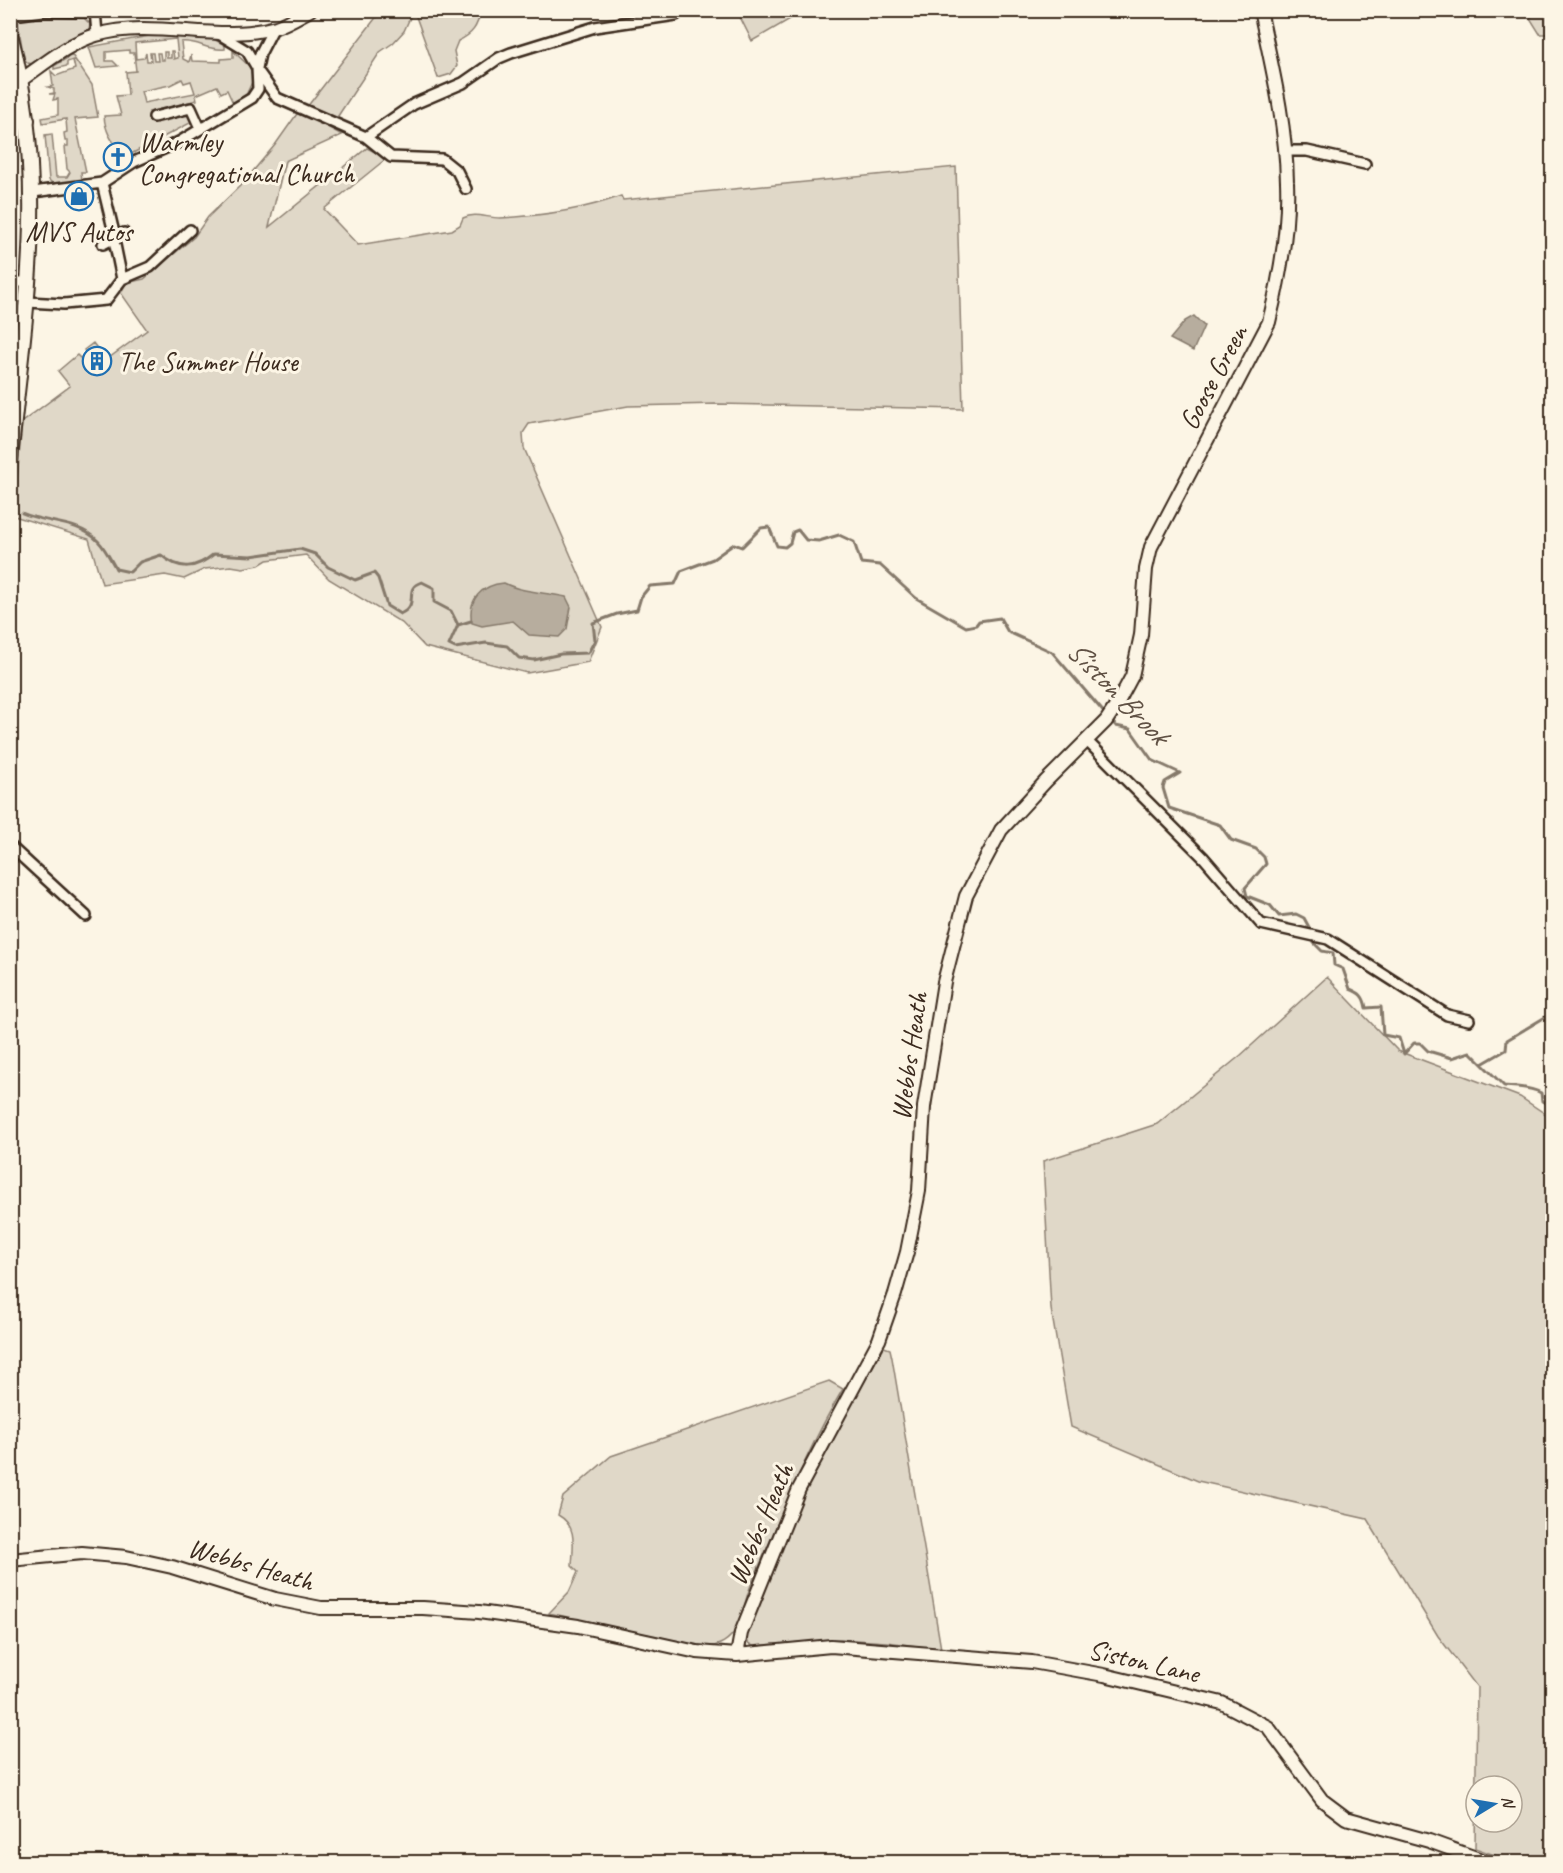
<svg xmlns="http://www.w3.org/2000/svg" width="1563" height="1873" font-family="Caveat,sans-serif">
  <rect width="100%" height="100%" fill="#fcf5e5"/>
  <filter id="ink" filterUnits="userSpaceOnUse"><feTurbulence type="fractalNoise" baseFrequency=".0167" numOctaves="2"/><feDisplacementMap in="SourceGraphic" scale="12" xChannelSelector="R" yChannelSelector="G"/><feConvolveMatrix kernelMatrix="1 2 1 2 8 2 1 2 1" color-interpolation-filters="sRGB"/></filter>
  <g filter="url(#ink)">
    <path fill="#e0d8c8" stroke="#8e8173" stroke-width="1.5" fill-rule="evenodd" d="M381,11h32l-9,20 -11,12 -13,9 -44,67 -29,-12z
      M414,11h67c-4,16 -8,23 -23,30l-4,10 3,15 -6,8 -13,4z
      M737,11h67l-52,30z
      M1539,11h13v23h-12l-10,-16z
      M54,15l30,3 6,6 -1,5 -57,35 -4,-1 -4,-4 -7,-42z
      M155,35l54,2 16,8v4c-18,2 -27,-9 -44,-7l2,17 6,3 2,-7 1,6 29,1v-3l12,-1v-7l17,16 3,13 -7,15 -13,8 -6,-13 -6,3 -4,-7 -21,9 1,5 -48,12 5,7 35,-8 5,10 -63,33 -5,-8 -5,3c-10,-6 -16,-20 -17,-33l17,-1 -5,-19 12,-1 -2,-23 10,-1 -2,-18h-5v-3l-23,2v9h7l5,5 -22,2 -7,-21zM176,39l2,19 -4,1 -1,-8h-2v7h-4v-6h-3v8h-3l-1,-7h-3l1,8h-4l-1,-8h-3l1,8h-4l-1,-8 -2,5 -8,1 -1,-16zM182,79l2,4 7,-2 4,12 -51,10 -3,-12 29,-6z
      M72,55l20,30 6,32 -23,2 11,53h-5l1,8 -28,5 -5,-5 -4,-45 7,-1 4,43h11l3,-5 -3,-3 -2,-23h3v-5h-3l-1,-8 3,-1 -1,-13 -23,4 -1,-5 16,-3v-16l-5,1 2,-6h-6l5,-1v-4l-6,-2 5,-1 -2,-15 5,5 19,-7 -2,-9 -6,2v4l-13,3v-3z
      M299,111l43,24 -57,26 -16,66 98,-79 20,10 -63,51 34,36 94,-15 8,-5 3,-7c12,-6 24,0 37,0 40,-2 83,-8 121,-22l2,4 333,-33 7,242 -245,-5 -90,2 -99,18 -6,9 1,15 78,179 -14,35 -61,11 -102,-26 -23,-24 -73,-44 -23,-24 -39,5 -8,5 -16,3 -12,-2 -26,3 -21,10 -19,-4 -63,9 -13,-45 -75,-23 8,-94 48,-36 -12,-15 19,-16 3,3 6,-4 -2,-4 9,-7 13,17 41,-30 -26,-37 5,-10 18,-4 50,-42 14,-20 35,-34 32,-38z
      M1327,977l71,74 122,46 27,18 5,10v737h-38l-39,-14 2,-161 -39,-51 -71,-117 -169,-38 -127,-54 -20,-118 -8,-148 114,-37 84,-69zM1476,1786h36v36h-36z
      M884,1347l6,2 2,9 49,291 -55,-7 -45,-3 -88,7 -5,-3 -2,-10 64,-155z
      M829,1381l14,8c-37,61 -63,131 -92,196 -6,14 -8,31 -15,44 -7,12 -16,17 -30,18l-157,-34 20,-21 9,-20 -6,-6c1,-20 6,-40 -14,-51l5,-18 48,-41z"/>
    <path fill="#b7ad9e" stroke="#85796b" stroke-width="1.5" d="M1194,316l10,10 -11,25 -23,-12 15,-18z
      M504,583c19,10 41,9 62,14l5,10 -4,22 -8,8 -30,-2 -16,-14 -31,5 -10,-3c-5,-23 9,-38 32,-40z"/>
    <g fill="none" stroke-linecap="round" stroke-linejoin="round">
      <path stroke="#85796b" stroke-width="3" d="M22,513c25,11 55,7 76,28 7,7 13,19 18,28l14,3 10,-10 21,-7c19,16 35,14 53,-1l37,2 49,-7 15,5 13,13 27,13 19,-7 4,5 9,28 13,8c22,-10 1,-25 22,-32l12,6v14l17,9 7,14 13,-4
        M458,625l-9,20 6,3 31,-5 21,3 12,12 15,2 27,-6 27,-1 7,-13 -2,-17 24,-9 20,-4 4,-13 9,-11 25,-2 6,-13 32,-12 21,-15 8,3 19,-19 8,-1 8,19 8,1 5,-4 3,-11 5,-2 8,10 13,1 20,-6 15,7 7,21 19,2 36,33 50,29 10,-2 3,-4 21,-3 8,14 44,20 54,63
        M1111,720l5,6 14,3 22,31 28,13 -15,9 -2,6 6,20 51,17 11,15 25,9 8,8 2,7 -21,24 2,8 23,9 9,11 17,-2 8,4 6,11
        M1314,943l8,8 11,2 1,12 9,4 7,20c10,4 14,7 16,19l15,-1 2,28 16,3 5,16 10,-11h6l8,8 24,7 18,-6 34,34c11,1 27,1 37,7l1,8 10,4
        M1482,1064l24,-14 1,-10 45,-27"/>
      <g stroke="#3b2a1e" stroke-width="14">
        <path id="street" d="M95,10l2,24
          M21,14l22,-3 51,1
          M219,34l28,17 10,17 3,-14 14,-27
          M260,74l17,24 89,39 25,20 51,2 15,12 9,18
          M154,117l37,-9 9,20
          M366,137l48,-33 49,-21 36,-25 12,-5 84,-26 81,-12
          M1286,151h21l58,13
          M102,183l13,54
          M33,192l69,-9 32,-21 45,-20 73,-44 6,-9 -1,-21
          M103,244l21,-11
          M122,279l28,-12 40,-37
          M10,282h19
          M27,302l37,2 42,-4 16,-21 -7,-34
          M1087,741l117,117 57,66 67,15 119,76 22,5
          M10,846l76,70"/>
      </g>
      <g stroke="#3b2a1e" stroke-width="16">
        <path id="secondary" d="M21,80c23,-16 48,-37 75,-45 59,-17 122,9 180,-8 12,-4 23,-11 34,-17
          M10,125l18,-5
          M10,1560l72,-7 44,4 46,10 103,32 46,9h102l56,4 99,14 119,26 40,3 94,-9 201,16 72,13 118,28 46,24 54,73 24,18 83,23 58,21
          M737,1655l4,-22 58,-144 80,-149 16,-46 12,-42 12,-61 5,-84 20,-125 22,-86 35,-66 45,-49 60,-60 10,-15 16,-30 9,-41 5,-66 5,-22 118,-225c11,-45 20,-94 18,-140 -1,-58 -15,-115 -27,-172"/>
      </g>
      <g stroke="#3b2a1e" stroke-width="18">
        <path id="primary" d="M10,34c39,148 15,275 0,424"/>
      </g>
      <use href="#street" stroke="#fcf5e5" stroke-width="9"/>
      <use href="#secondary" stroke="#fcf5e5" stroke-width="12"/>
      <use href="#primary" stroke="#fcf5e5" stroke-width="14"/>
    </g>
  </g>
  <defs>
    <g id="church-ring" transform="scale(1.5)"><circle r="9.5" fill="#fcf5e5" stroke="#1f6fb2" stroke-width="1.5"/><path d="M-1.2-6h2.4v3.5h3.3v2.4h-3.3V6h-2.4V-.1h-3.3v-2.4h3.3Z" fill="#1f6fb2"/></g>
    <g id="shop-ring" transform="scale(1.5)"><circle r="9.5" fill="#fcf5e5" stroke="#1f6fb2" stroke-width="1.5"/><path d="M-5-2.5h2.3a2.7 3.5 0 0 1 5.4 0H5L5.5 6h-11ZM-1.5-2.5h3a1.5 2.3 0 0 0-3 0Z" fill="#1f6fb2"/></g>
    <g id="building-ring" transform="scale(1.5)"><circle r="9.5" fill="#fcf5e5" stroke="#1f6fb2" stroke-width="1.5"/><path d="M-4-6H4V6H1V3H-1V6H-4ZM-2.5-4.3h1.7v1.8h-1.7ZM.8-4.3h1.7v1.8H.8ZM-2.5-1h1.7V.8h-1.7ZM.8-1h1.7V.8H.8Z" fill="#1f6fb2"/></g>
  </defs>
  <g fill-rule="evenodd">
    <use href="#church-ring" x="118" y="157"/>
    <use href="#shop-ring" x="79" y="196"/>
    <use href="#building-ring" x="97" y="361"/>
  </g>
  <g text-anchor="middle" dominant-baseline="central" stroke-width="6" stroke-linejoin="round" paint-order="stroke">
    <g font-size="28" fill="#3b2a1e" stroke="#fcf5e5" text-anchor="start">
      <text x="139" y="141">Warmley<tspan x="139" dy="32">Congregational Church</tspan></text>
      <text x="79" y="231" text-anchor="middle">MVS Autos</text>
      <text x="118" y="361">The Summer House</text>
    </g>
    <g font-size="28" fill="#3b2a1e" stroke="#fcf5e5">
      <text transform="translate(1213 377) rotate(-62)">Goose Green</text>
      <text transform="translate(909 1056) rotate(-82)">Webbs Heath</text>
      <text transform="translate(760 1524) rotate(-67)">Webbs Heath</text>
      <text transform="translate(251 1564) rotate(16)">Webbs Heath</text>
      <text transform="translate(1144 1661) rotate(13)">Siston Lane</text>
    </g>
    <g font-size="30" font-style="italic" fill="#605144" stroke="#fcf5e5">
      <text transform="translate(1118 692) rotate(46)">Siston Brook</text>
    </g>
  </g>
  <rect width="1563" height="1873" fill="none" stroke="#fcf5e5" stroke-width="36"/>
  <rect x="18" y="18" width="1527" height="1837" fill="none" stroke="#3b2a1e" stroke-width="2" filter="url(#ink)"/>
  <g transform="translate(1494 1804) rotate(79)"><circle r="28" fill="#fcf5e5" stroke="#afa495" stroke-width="1.5"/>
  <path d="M0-4.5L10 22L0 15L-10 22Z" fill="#1f6fb2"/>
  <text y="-9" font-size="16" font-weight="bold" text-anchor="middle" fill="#3b2a1e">N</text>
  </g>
</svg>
